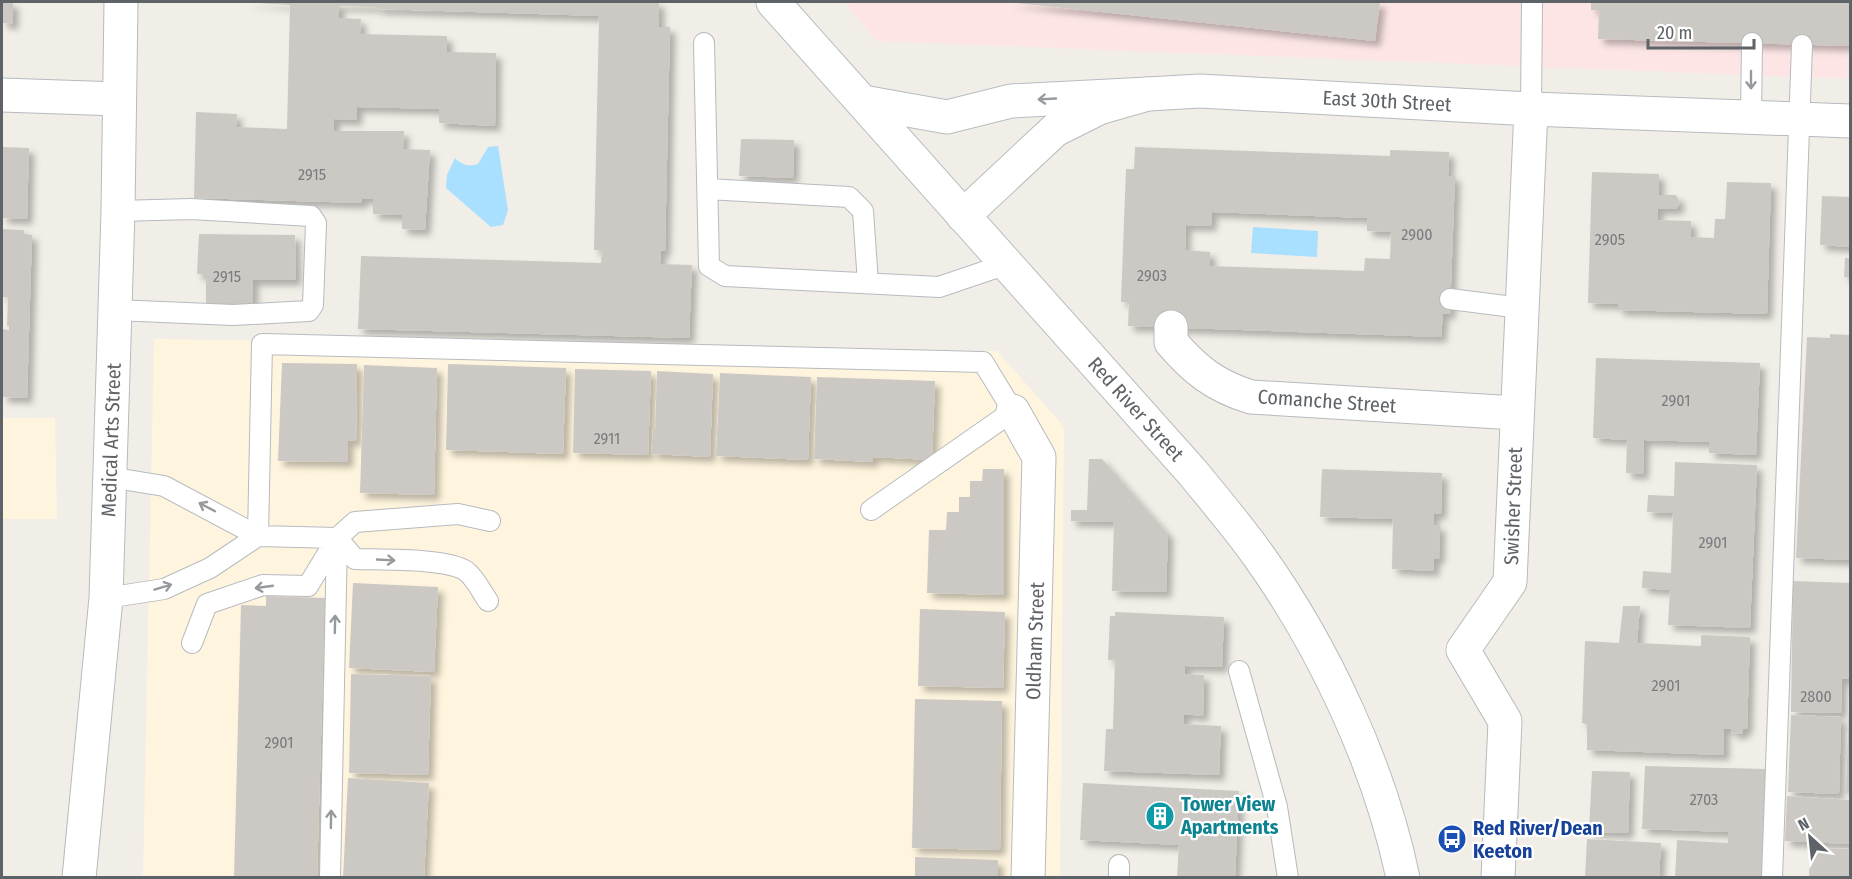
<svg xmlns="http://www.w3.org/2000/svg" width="1852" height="879" font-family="'Fira Sans Condensed',sans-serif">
  <defs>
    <filter id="shadow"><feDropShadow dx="5.5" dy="5.5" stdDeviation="3" flood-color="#0004"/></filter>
  </defs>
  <rect width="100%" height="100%" fill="#f1eee7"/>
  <path fill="#fff5de" d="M154,339l843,12 67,76 -4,450 -917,1z
    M2,418h53l2,101h-55z"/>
  <path fill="#fde5e5" d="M844,2h1006v77l-973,-38z"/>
  <path fill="#a9dfff" d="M498,146l10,64 -5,15 -12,2 -45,-39 1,-13 8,-17c7,7 13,9 23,6l10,-17z
    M1253,227l65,4 -1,26 -66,-4z"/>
  <path fill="#ccc9c4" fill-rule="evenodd" filter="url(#shadow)" d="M2,2h11v22l-11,-1z
    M241,2h418v25h11l-5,224h-4l-1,13 32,1 -3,73 -331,-9 3,-73 240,7 1,-13h-8l5,-234 -221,-7 -1,-2 -38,-1v12l22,1 -1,15 87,2v16l49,1 -1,73 -56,-3v-14l-82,-2v13l-23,-1v12h70l-1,18 27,1 -5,80 -23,-1v-14l-29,-1v-15l-11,-1v5l-168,-5 2,-86 41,2 -1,13 51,2 3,-124z
    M1007,2h373l-5,39z
    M1591,2h259v44l-252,-7 1,-29h-8z
    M741,139l53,1 -1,38 -54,-2z
    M2,147l27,1 -2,71 -25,-1z
    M1135,147l255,9v-6l59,2 -1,24h7l-5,138 -7,-1 -2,24 -313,-11 1,-24h-8l5,-133h8zM1212,212l155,6v13l24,1 -1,27 -25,-1 -1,13 -154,-5v-14l-25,-2 1,-25 25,1z
    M1592,172l67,2v21h17l4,8 -4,6h-18l-1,11 34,1v16l23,1 1,-19h10l2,-37 44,1 -4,131 -149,-4v-6l-30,-1z
    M1822,196l28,1v50l-30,-2z
    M2,229l22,1v4l8,1 -5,163 -25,-1v-68l7,1v-4h-2l1,-29h-6z
    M199,234l96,1 1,45h-43v31h-47v-36l-9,-1z
    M1845,258h5v20l-6,-1z
    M1830,334l20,1v225l-54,-2 11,-221 23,1z
    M1596,358l164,5 -4,92 -47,-2v-11l-65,-2 -1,34 -17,-1 1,-33 -34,-2z
    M282,363l75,1 -1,77h-8v21l-70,-1z
    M448,364l118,4 -3,86 -117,-4z
    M364,365l73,3 -3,127 -74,-2z
    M575,369l76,2 -3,84 -75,-2z
    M657,371l56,3 -3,83 -59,-3 2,-24h2z
    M720,373l91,4 -3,83 -92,-4z
    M817,377l118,4 -3,79 -59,-3v5l-59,-3z
    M1089,459h13l66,75 -2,58 -54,-1 2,-69 -43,-1v-11h16z
    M1675,462l82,3 -7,163 -82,-3 2,-35 -28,-2 1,-17 28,2 2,-60 -26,-1 1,-17 26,1z
    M983,469h21v126l-77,-2 2,-63h17l1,-18h12v-15h11v-16h12z
    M1322,469l120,4 -1,41 -7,-1 -1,13 7,-1 -1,34h-5v12l-42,-2 1,-50 -73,-2z
    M1793,581l57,2v96h-8l-1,34 -50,-1z
    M353,583l85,4 -4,85 -85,-4z
    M266,596l59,2 -8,280h-83l7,-273 25,1z
    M1623,606h17l-3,37 64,3v-11l49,2 -3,92h-4l-1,5 -11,-1 1,-4 -8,-1v27l-137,-5v-26l-5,-1 3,-82 34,2z
    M920,609l85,3 -2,76 -85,-2z
    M1115,612l109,5 -2,50 -37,-1v8l19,1 -1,41 -19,-2v10l37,2 -2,49 -115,-4 2,-42h7l2,-69h-7l2,-44h5z
    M351,674l80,2 -3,99 -79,-2z
    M915,699l87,2 -2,149 -88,-2z
    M1849,702h1v91h-4z
    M1791,715l50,2 -2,77 -51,-2z
    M1645,766l121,3 -4,109h-87l2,-38 51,3v-11l-86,-3z
    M1592,771l38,1 -2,61 -39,-1z
    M348,778l81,5 -5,95h-81z
    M1083,783l156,8 -4,87h-58l2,-33 -99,-5z
    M1787,796l63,4v44l-65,-3z
    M1587,839l74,4 -2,35h-74z
    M1810,848l40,1v29h-41z
    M915,857l83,3v18h-83z"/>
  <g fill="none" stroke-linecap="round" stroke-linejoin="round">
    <g stroke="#b7babe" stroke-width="22">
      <path id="lane" d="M704,43l5,223 16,10 214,11 68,-23
        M1531,109l1,-107
        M1751,117l1,-74
        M708,189l141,8 14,14 5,72
        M1450,299l71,9
        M115,310l118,5 76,-4 4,-6 3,-82 -5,-7 -120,-7 -73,2
        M109,477l55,9 94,50 79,2 18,21c26,1 92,-1 111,12 10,8 15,20 22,30
        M258,536l4,-192 721,18 30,49 -142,99
        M106,598l58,-9 46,-21 48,-32
        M192,643l15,-39 56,-19 45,1 29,-48 18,-16 103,-8 32,7
        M1239,671l38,136 11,71
        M330,878l7,-338
        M1119,878v-13
        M1772,878l30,-833"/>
    </g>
    <g stroke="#b7babe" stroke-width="35">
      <path id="street" d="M2,95l117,4
        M963,216l92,-86 44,-22 49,-14 52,-3 331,18 319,12
        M1171,327v15c24,28 44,44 80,55l265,16
        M1013,411l26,46 -11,421
        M79,878l27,-280 12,-387 3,-209
        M1498,878l7,-157 -42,-71 47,-68 21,-473"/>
    </g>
    <g stroke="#b8bcc1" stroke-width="35">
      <path id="secondary" d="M773,2l420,471c22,27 45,54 65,82 66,92 122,212 145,323
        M863,102l84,15 64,-16 137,-7"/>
    </g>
    <use href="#lane" stroke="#fff" stroke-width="20"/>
    <use href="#street" stroke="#fff" stroke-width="33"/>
    <use href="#secondary" stroke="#fff" stroke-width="33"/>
  </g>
  <defs><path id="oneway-shaft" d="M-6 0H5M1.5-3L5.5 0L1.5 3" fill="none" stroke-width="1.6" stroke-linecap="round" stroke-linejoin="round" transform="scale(1.5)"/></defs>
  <g stroke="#969a9d">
    <use href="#oneway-shaft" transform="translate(1751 80) rotate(90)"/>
    <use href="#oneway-shaft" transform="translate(1047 99) rotate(177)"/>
    <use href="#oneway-shaft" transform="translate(207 507) rotate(-152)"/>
    <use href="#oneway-shaft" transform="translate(386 560) rotate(3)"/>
    <use href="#oneway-shaft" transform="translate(163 587) rotate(-17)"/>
    <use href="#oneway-shaft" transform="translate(264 587) rotate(172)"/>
    <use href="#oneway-shaft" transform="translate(335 624) rotate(-89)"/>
    <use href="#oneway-shaft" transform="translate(331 819) rotate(-89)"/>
  </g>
  <defs>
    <g id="building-disc" transform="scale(1.5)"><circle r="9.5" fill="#0f9aa8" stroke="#fff"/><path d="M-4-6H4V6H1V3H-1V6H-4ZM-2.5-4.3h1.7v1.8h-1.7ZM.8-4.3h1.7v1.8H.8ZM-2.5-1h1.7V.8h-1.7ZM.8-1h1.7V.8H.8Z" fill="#fff"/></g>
    <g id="bus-disc" transform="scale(1.5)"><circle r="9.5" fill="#1a4fb4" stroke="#fff"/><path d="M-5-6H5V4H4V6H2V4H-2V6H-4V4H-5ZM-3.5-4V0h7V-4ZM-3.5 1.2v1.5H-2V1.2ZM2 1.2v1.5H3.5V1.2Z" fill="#fff"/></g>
  </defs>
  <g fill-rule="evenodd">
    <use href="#building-disc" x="1160" y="816"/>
    <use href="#bus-disc" x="1452" y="839"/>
  </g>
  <g text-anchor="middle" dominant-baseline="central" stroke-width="4.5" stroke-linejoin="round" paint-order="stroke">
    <g font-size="16" fill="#7a7c7f">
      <text x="312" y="174">2915</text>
      <text x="1417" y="234">2900</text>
      <text x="1610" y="239">2905</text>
      <text x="1152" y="275">2903</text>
      <text x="227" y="276">2915</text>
      <text x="1676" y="400">2901</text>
      <text x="607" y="438">2911</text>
      <text x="1713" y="542">2901</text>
      <text x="1666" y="685">2901</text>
      <text x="1816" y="696">2800</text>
      <text x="279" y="742">2901</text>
      <text x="1704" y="799">2703</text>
    </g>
    <g font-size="20" fill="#5e6368" stroke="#fff">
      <text transform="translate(1387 101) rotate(3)">East 30th Street</text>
      <text transform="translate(1327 401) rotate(4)">Comanche Street</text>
      <text transform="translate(1136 409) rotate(48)">Red River Street</text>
      <text transform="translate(111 440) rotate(-88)">Medical Arts Street</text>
      <text transform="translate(1513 506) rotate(-88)">Swisher Street</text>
      <text transform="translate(1035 641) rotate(-88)">Oldham Street</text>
    </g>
    <g font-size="20" font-weight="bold" fill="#0d838f" stroke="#fff" text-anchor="start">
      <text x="1181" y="804">Tower View<tspan x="1181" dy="23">Apartments</tspan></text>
    </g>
    <g font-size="20" font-weight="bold" fill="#164399" stroke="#fff" text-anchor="start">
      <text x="1473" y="828">Red River/Dean<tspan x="1473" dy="23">Keeton</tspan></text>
    </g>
  </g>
  <rect width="1852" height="879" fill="none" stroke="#5e6368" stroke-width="6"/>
  <g transform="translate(1810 837) rotate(333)" stroke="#ffffff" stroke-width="4.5" paint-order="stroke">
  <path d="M0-4.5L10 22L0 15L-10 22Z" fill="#5e6368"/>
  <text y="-9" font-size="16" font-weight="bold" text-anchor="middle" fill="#5e6368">N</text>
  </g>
  <path d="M1648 39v9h106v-9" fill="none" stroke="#5e6368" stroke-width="3"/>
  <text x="1657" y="39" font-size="18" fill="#5e6368" stroke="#ffffff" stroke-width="4.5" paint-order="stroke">20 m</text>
</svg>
